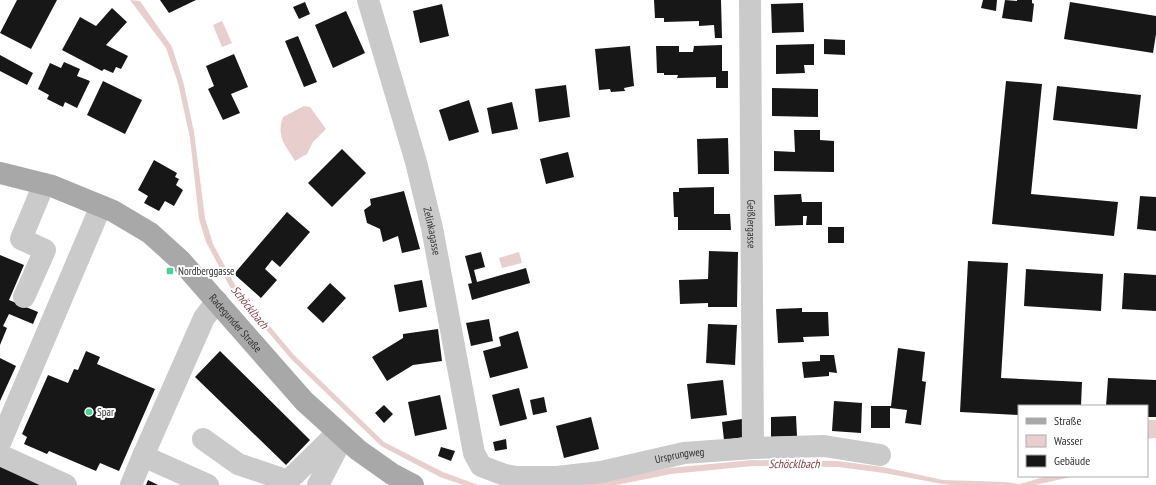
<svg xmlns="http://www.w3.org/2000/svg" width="1156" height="485" font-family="'PT Sans Narrow',sans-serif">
  <rect width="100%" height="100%" fill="#fff"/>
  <path fill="#e9cece" d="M130,0l10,1 32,46 11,34 11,51 11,86 8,26 22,41 59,70 90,87 59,30 35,13h-15l-23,-8 -59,-31 -90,-87 -61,-72 -24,-45 -7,-23 -9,-81 -12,-55 -12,-35z
    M222,21l10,22 -10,4 -9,-22z
    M304,106l6,1 16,22 -13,13 -6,12 -12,7c-10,-16 -19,-25 -12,-44z
    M519,252l3,11 -20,5 -3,-10z
    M1147,420h9v18l-9,1z
    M752,460l85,1 46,6 60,13 62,2 15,2 27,-8h28l-40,9h-83l-10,-1 -58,-11 -46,-6 -85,-1 -82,8 -55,11h-32l85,-17z"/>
  <path fill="#171717" d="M17,0h40l-26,49 -31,-16z
    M160,0h36l-27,13z
    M654,0h67l1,38h-7l-1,-13 -15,1v-5l-35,1v-4h-9z
    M983,0h14l-1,11 -15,-3z
    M1005,0l12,1v-1h15v3l2,1 -2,18 -30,-4z
    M305,2l5,12 -11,5 -6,-12z
    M1070,2l86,14v18l-3,19 -89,-14z
    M803,3l1,29 -32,1 -1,-29z
    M442,4l7,32 -29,7 -7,-32z
    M112,8l15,14 -21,23 22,11 -7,13 -5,-2 -3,6 -9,-4 -2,2 -40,-21 18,-33 16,9z
    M346,11l19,42 -32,15 -18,-43z
    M298,36l19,46 -13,5 -19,-46z
    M824,39l21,1v15l-21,-1z
    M814,44v21h-10l1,8 -29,1v-29z
    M722,45v26h6v17h-12v-11l-39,1 1,-3h-14v-2h-7l-1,-27h23v6h14l1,-6z
    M630,46l4,40 -10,2 1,3 -14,1 -1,-3 -11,1 -4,-41z
    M234,54l14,33 -17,7 9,19 -17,7 -15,-31 6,-3 -8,-20z
    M0,55l33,18 -6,12 -27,-14z
    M64,62l16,7 -3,7 13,5 -13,27 -12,-6 -2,5 -16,-8 2,-4 -11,-6 12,-26 11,5z
    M103,81l39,19 -17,34 -38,-19z
    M1006,81l36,3 -11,110 87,8 -4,34 -122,-12z
    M566,85l4,32 -31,5 -4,-33z
    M1057,86l84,9 -4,34 -84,-9z
    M772,88l46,1v28l-46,-1z
    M469,100l10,32 -30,9 -10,-31z
    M512,102l6,27 -26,5 -5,-26z
    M794,130h26v10l14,1v31l-60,-1v-20l21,1z
    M728,138l1,36h-31l-1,-35z
    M342,149l24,24 -34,34 -24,-24z
    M568,152l6,25 -28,7 -6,-25z
    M154,160l23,13 -2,4 4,2 -3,6 7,5 -9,16 -9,-5 -6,10 -15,-8 4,-7 -10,-6z
    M714,187v27h16l1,16h-53v-13h-4l-1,-25h6v-4z
    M404,191l16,58 -18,4 -4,-17 -15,6 -3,-13 -13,-6 -3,-13 7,-5 -1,-6z
    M801,194l1,8h20v23h-16l1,-9h-4v9l-28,1 -1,-31z
    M1140,196l16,1v34l-19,-2z
    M287,212l23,20 -30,35 -8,-7 -7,9 12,11 -16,18 -27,-24z
    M828,227h16v16h-16z
    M709,251l29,1 -1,55h-29v-4l-28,1 -1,-24 29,-1z
    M481,252l4,15 -11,3 3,12 49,-14 4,15 -58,17 -4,-16 4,-1 -7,-27z
    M0,255l24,10 -15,35 29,12 -5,12 -24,-10 -6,12 4,2 -7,17z
    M968,261l40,2 -7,115 81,4 -1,24h-62v9l-59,-3z
    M1026,269l77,5 -2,37 -77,-5z
    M1124,273l32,2v36l-34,-2z
    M422,280l5,27 -28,5 -5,-27z
    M330,283l16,15 -23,25 -16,-15z
    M802,308v4h26l1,24 -26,1 1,5 -26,1 -2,-34z
    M489,319l4,22 -22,5 -5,-23z
    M708,324l29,1 -2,40 -29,-2z
    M438,329l4,32 -29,4 -26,16 -15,-24 31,-19v-4z
    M518,331l10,37 -38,10 -7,-27 18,-5 -2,-9z
    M898,348l27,4 -3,29 4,1 -5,43 -16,-2 2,-13 -17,-2v20h-19v-22h20z
    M86,351l14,6 -3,7 58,25 -36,82 -19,-8 -4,8 -47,-20 -2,3 -23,-10 3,-7 -5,-3 26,-59 20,8 6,-14 4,1z
    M220,351l90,89 -24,25 -91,-88z
    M820,355h14l3,18 -8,-1v4l-25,2 -2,-16 18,-1z
    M0,358l16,8 -16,35z
    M1108,378l48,2v37h-9v-11h-41z
    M723,380l4,35 -36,4 -4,-35z
    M519,388l8,31 -27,7 -8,-31z
    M440,395l7,34 -32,7 -7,-34z
    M544,397l3,15 -14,3 -3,-15z
    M834,401l28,2 -1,30 -29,-2z
    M384,405l9,9 -9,9 -9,-10z
    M796,416l1,20 -26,1v-20z
    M591,417l8,32 -35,9 -8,-32z
    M742,419l2,18 -20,3 -2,-18z
    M506,439l1,10 -12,2 -2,-9z
    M441,447l14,4 -4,10 -13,-5z
    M0,466l41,14 -2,5h-39z
    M148,480l10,5h-12z"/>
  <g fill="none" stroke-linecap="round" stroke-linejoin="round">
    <g stroke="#cacaca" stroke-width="22">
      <path id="s1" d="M368,0l48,162 16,66 42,225 7,13 24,9 11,2h41l44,-5 83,-19 69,-5 71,-2 56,9"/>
      <path id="s2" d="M750,0l3,448"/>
      <path d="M24,297l21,-47 -24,-11 23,-55"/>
      <path d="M203,439l35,25 50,17 50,-49"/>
      <path d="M0,443l101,-237"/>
      <path d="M0,455l66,30"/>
      <path d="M143,456l65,29"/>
      <path d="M131,485l12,-29 61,-138 13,-17"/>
      <path d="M318,485l25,-48"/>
    </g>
    <path stroke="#a8a8a8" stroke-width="22" id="s3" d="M0,173l52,13 61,25 37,22 31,28 123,140 54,49 34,24 21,11"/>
  </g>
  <g fill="#45d591" stroke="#fff" stroke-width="1.5">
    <rect x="166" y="267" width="8" height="8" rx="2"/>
    <circle cx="89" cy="412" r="4"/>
  </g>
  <g text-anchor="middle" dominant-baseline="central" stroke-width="4" stroke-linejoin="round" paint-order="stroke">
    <g font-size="11" fill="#303030" stroke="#fff">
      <text stroke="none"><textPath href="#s2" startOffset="224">Geißlergasse</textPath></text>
      <text stroke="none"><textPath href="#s1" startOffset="240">Zelinkagasse</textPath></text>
      <text stroke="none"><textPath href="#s3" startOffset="287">Radegunder Straße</textPath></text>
      <text stroke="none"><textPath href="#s1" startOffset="683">Ursprungweg</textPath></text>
    </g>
    <g font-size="11" fill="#303030" stroke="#fff" text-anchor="start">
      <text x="178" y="271">Nordberggasse</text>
      <text x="97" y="412">Spar</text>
    </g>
    <g font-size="12" font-style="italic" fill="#8b4546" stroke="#fff">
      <text transform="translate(250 307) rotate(51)">Schöcklbach</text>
      <text x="794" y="463">Schöcklbach</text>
    </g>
  </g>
  <rect x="1018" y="405" width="130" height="72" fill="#ffffff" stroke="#acacac"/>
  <rect x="1026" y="418" width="20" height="6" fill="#a8a8a8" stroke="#acacac"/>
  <text x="1054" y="425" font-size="12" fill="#303030">Straße</text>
  <rect x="1026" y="435" width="20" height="12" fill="#e9cece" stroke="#acacac"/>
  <text x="1054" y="445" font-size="12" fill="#303030">Wasser</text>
  <rect x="1026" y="455" width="20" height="12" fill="#171717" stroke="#acacac"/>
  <text x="1054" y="465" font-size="12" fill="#303030">Gebäude</text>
</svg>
